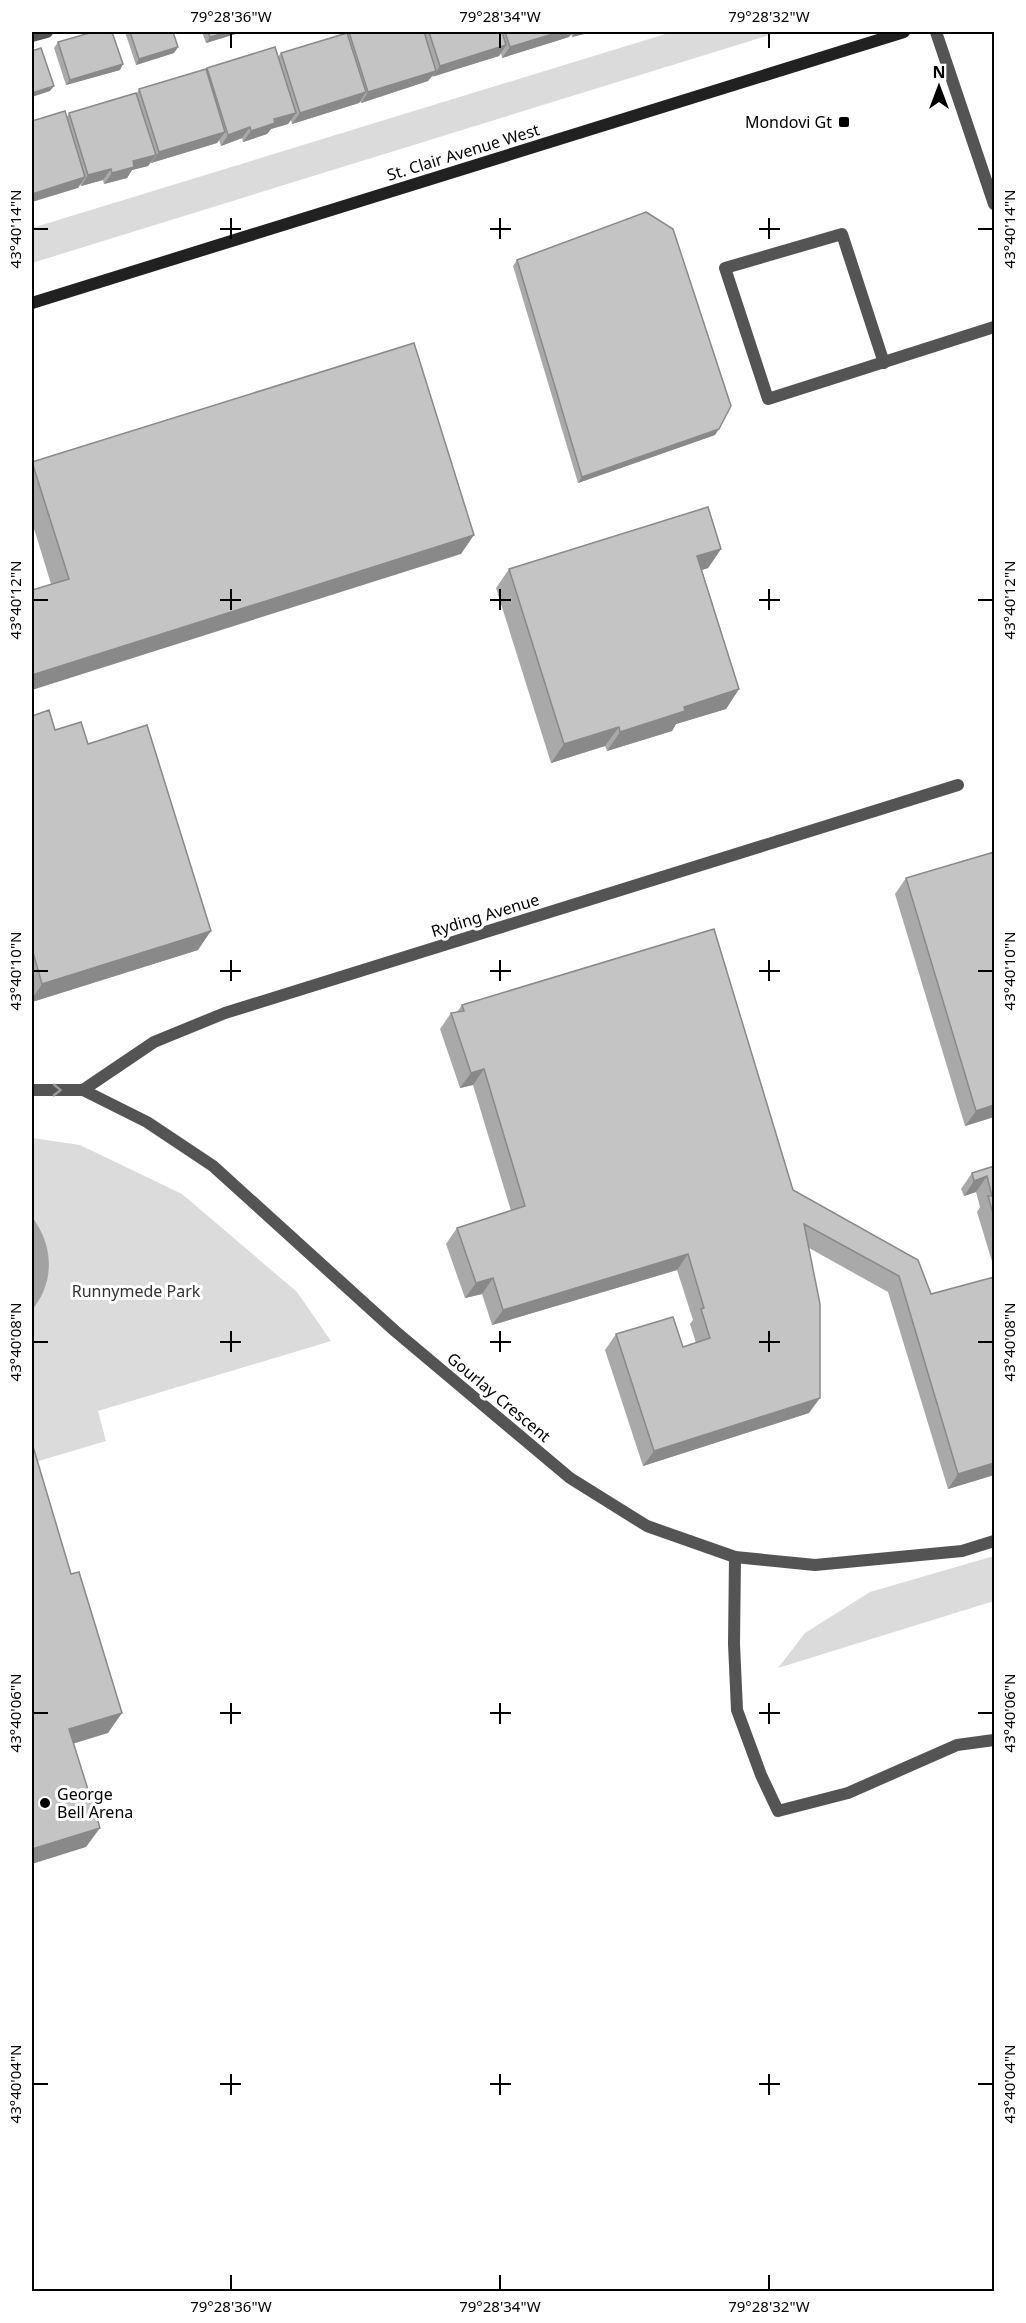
<svg xmlns="http://www.w3.org/2000/svg" width="1026" height="2323" font-family="'Noto Sans',sans-serif">
  <rect width="100%" height="100%" fill="#fff"/>
  <path fill="#dbdbdb" d="M672,32l104,1 -744,230v-35z
    M32,1138l48,7 102,49 115,98 34,49 -233,70 8,30 -74,22z
    M994,1556v45l-216,67 27,-35 65,-41z"/>
  <path fill="#a2a2a2" d="M32,1217c22,29 23,65 0,93z"/>
  <g fill="none" stroke-linecap="round" stroke-linejoin="round">
    <path stroke="#545454" stroke-width="12" d="M936,32l58,172
      M32,36l15,-4
      M884,363l-42,-129 -117,34 43,131 226,-72
      M735,1557l-1,87 3,66 24,65 17,36 70,-18 109,-48 37,-5"/>
    <path stroke="#545454" stroke-width="12" d="M32,1090h51l71,-48 71,-29 733,-228
      M83,1090l64,32 66,44 182,165 175,147 77,48 88,31 80,8 147,-14 32,-10"/>
    <path stroke="#212121" stroke-width="12" d="M32,303l872,-271"/>
  </g>
  <path fill="#a9a9a9" d="M125,32h48l5,15 -4,6 -38,12z
    M202,32h40l-36,11z
    M345,32h247l-20,5 -1,-3 -2,3 -67,21 -1,-5 -2,3 -67,20 -4,5 -67,22 -1,-2 -1,2 -67,21 -1,-4 -3,4 -17,5 -4,5 -24,8 -1,-4 -21,8 -2,-6 -2,3 -66,20v-1l-3,4 -16,4 -5,8 -23,6 -1,-4 -22,6 -1,-2 -2,4 -11,-71 2,-4 68,-20 2,-4 67,-20 1,-1 71,-11 3,-4 63,-19z
    M58,42l62,28 -54,15 -12,-37z
    M517,260l198,175 -137,48 -65,-217z
    M32,462l429,92 -410,30 -19,-62z
    M721,549l-13,19 -6,2 37,119 -13,20 -50,15 -4,7 -65,20 -2,-5 -54,17 -55,-175 13,-19z
    M32,716l23,14 33,14 110,206 -166,52z
    M906,878l88,239 -29,9 -70,-232z
    M462,1005l456,255 76,215 -46,14 -60,-197 -79,-44v165l-166,53 -38,-116 11,-16 67,13 13,-4 -6,-19 3,-4 -16,-50 -185,55 -10,-31 -17,4 -19,-54 11,-16 54,-17 -38,-126 -13,3 -20,-59 11,-16 6,-1z
    M994,1166v102l-17,-56 3,-5 -4,-15 -12,4 -3,-7 11,-16z"/>
  <path fill="#898989" d="M228,32h14l-36,11 4,-6z
    M559,32h14l-4,5 -67,21 8,-11z
    M576,32h16l-20,5z
    M506,45l-7,11 -67,21 8,-11z
    M178,47l-4,6 -38,12 3,-6z
    M123,64l-3,6 -54,15 4,-5z
    M436,71l-8,10 -67,22 7,-11z
    M54,86l-4,5 -18,6v-4z
    M366,92l-7,11 -67,21 8,-11z
    M296,113l-8,11 -17,5 -4,5 -24,8 8,-11 23,-12z
    M250,127l-8,11 -21,8 7,-11z
    M225,132l-8,11 -66,20 8,-11z
    M156,155l-8,11 -16,4 -5,8 -23,6 8,-11 21,-12z
    M111,169l-8,11 -22,6 7,-11z
    M85,177l-7,11 -46,14v-8z
    M719,429l-4,6 -137,48 4,-6z
    M474,535l-13,19 -429,136v-15z
    M721,549l-13,19 -24,8 13,-20z
    M739,689l-13,20 -50,15 -4,7 -65,20 13,-19 64,-25z
    M619,727l-14,19 -54,17 13,-19z
    M211,931l-13,19 -166,52v-3l10,-15z
    M484,1069l-11,16 -13,3 11,-15z
    M994,1105v12l-29,9 11,-15z
    M987,1176l-11,16 -12,4 10,-15z
    M688,1254l-11,16 -185,55 11,-15z
    M493,1278l-11,16 -17,4 11,-15z
    M820,1398l-11,15 -166,53 11,-15z
    M994,1463v12l-46,14 10,-15z
    M122,1713l-14,20 -52,16 13,-20z
    M100,1828l-14,19 -54,17v-15z"/>
  <path fill="#c4c4c4" stroke="#898989" stroke-width="1.5" d="M93,32h19l11,32 -53,16 -12,-38z
    M130,32h43l5,15 -39,12z
    M208,32h20l-18,5z
    M349,32h75l12,39 -68,21z
    M429,32h73l4,13 -66,21z
    M505,32h54l-49,15z
    M347,33l19,59 -66,21 -19,-60z
    M275,47l21,66 -22,6 1,4 -24,8 -1,-4 -22,8 -21,-67z
    M41,48l13,38 -22,7v-42z
    M206,69l19,63 -66,20 -20,-63z
    M136,93l20,62 -23,6 1,6 -22,6 -1,-4 -23,6 -19,-62z
    M65,111l20,66 -53,17v-73z
    M646,212l27,17 58,177 -12,23 -137,48 -65,-217z
    M414,343l60,192 -442,140v-85l37,-11 -37,-117z
    M708,507l13,42 -24,7 42,133 -55,18 1,4 -65,21 -1,-5 -55,17 -55,-175z
    M49,710l6,20 26,-8 7,22 59,-19 64,206 -169,53 -10,-35v-233z
    M994,852v253l-18,6 -70,-233z
    M714,929l79,261 125,70 13,34 63,-17v186l-36,11 -59,-198 -95,-52 16,80v94l-166,53 -38,-117 57,-17 10,30 27,-9 -9,-29 3,-1 -16,-54 -185,56 -10,-32 -17,5 -19,-55 68,-22 -41,-137 -13,4 -20,-60 13,-2 -2,-6z
    M994,1166v51l-6,-21h4l-5,-20 -13,5 -2,-8z
    M32,1443l39,131 8,-2 43,141 -53,16 31,99 -68,21z"/>
  <defs><path id="oneway-chevron" d="M-2-3.5L2.5 0L-2 3.5" fill="none" stroke-width="1.6" stroke-linecap="round" stroke-linejoin="round" transform="scale(1.5)"/></defs>
  <use stroke="#989898" href="#oneway-chevron" transform="translate(57 1090) rotate(1)"/>
  <path fill="none" stroke="#000" stroke-width="2" d="M231,33v15M500,33v15M769,33v15M231,218v21M500,218v21M769,218v21M33,229h15M220,229h21M490,229h21M759,229h21M978,229h15M231,589v21M500,589v21M769,589v21M33,600h15M220,600h21M490,600h21M759,600h21M978,600h15M231,960v21M500,960v21M769,960v21M33,971h15M220,971h21M490,971h21M759,971h21M978,971h15M231,1331v21M500,1331v21M769,1331v21M33,1342h15M220,1342h21M490,1342h21M759,1342h21M978,1342h15M231,1703v21M500,1703v21M769,1703v21M33,1713h15M220,1713h21M490,1713h21M759,1713h21M978,1713h15M231,2074v21M500,2074v21M769,2074v21M33,2084h15M220,2084h21M490,2084h21M759,2084h21M978,2084h15M231,2275v15M500,2275v15M769,2275v15"/>
  <g fill="#000" stroke="#fff" stroke-width="2">
    <rect x="838" y="116" width="12" height="12" rx="3"/>
    <circle cx="45" cy="1803" r="6"/>
  </g>
  <g text-anchor="middle" dominant-baseline="central" stroke-width="6" stroke-linejoin="round" paint-order="stroke">
    <g font-size="16" fill="#000" stroke="#fff" text-anchor="end">
      <text x="832" y="122">Mondovi Gt</text>
      <text x="57" y="1794" text-anchor="start">George<tspan x="57" dy="18">Bell Arena</tspan></text>
    </g>
    <g font-size="16" fill="#000" stroke="#fff">
      <text transform="translate(463 152) rotate(-17)">St. Clair Avenue West</text>
      <text transform="translate(485 915) rotate(-17)">Ryding Avenue</text>
      <text transform="translate(499 1397) rotate(40)">Gourlay Crescent</text>
    </g>
    <g font-size="16" fill="#323232" stroke="#fff">
      <text x="136" y="1291">Runnymede Park</text>
    </g>
  </g>
  <rect width="1026" height="2323" fill="none" stroke="#ffffff" stroke-width="66"/>
  <g transform="translate(939 87)" stroke="#ffffff" stroke-width="4.5" paint-order="stroke">
  <path d="M0-4.5L10 22L0 15L-10 22Z" fill="#000000"/>
  <text y="-9" font-size="16" font-weight="bold" text-anchor="middle" fill="#000000">N</text>
  </g>
  <rect x="33" y="33" width="960" height="2257" fill="none" stroke="#000" stroke-width="2"/>
  <g font-size="15" text-anchor="middle" fill="#000">
    <text x="231" y="22">79°28'36"W</text>
    <text x="500" y="22">79°28'34"W</text>
    <text x="769" y="22">79°28'32"W</text>
    <text transform="translate(16 229) rotate(-90)" y="5">43°40'14"N</text>
    <text transform="translate(1010 229) rotate(-90)" y="5">43°40'14"N</text>
    <text transform="translate(16 600) rotate(-90)" y="5">43°40'12"N</text>
    <text transform="translate(1010 600) rotate(-90)" y="5">43°40'12"N</text>
    <text transform="translate(16 971) rotate(-90)" y="5">43°40'10"N</text>
    <text transform="translate(1010 971) rotate(-90)" y="5">43°40'10"N</text>
    <text transform="translate(16 1342) rotate(-90)" y="5">43°40'08"N</text>
    <text transform="translate(1010 1342) rotate(-90)" y="5">43°40'08"N</text>
    <text transform="translate(16 1713) rotate(-90)" y="5">43°40'06"N</text>
    <text transform="translate(1010 1713) rotate(-90)" y="5">43°40'06"N</text>
    <text transform="translate(16 2084) rotate(-90)" y="5">43°40'04"N</text>
    <text transform="translate(1010 2084) rotate(-90)" y="5">43°40'04"N</text>
    <text x="231" y="2312">79°28'36"W</text>
    <text x="500" y="2312">79°28'34"W</text>
    <text x="769" y="2312">79°28'32"W</text>
  </g>
</svg>
